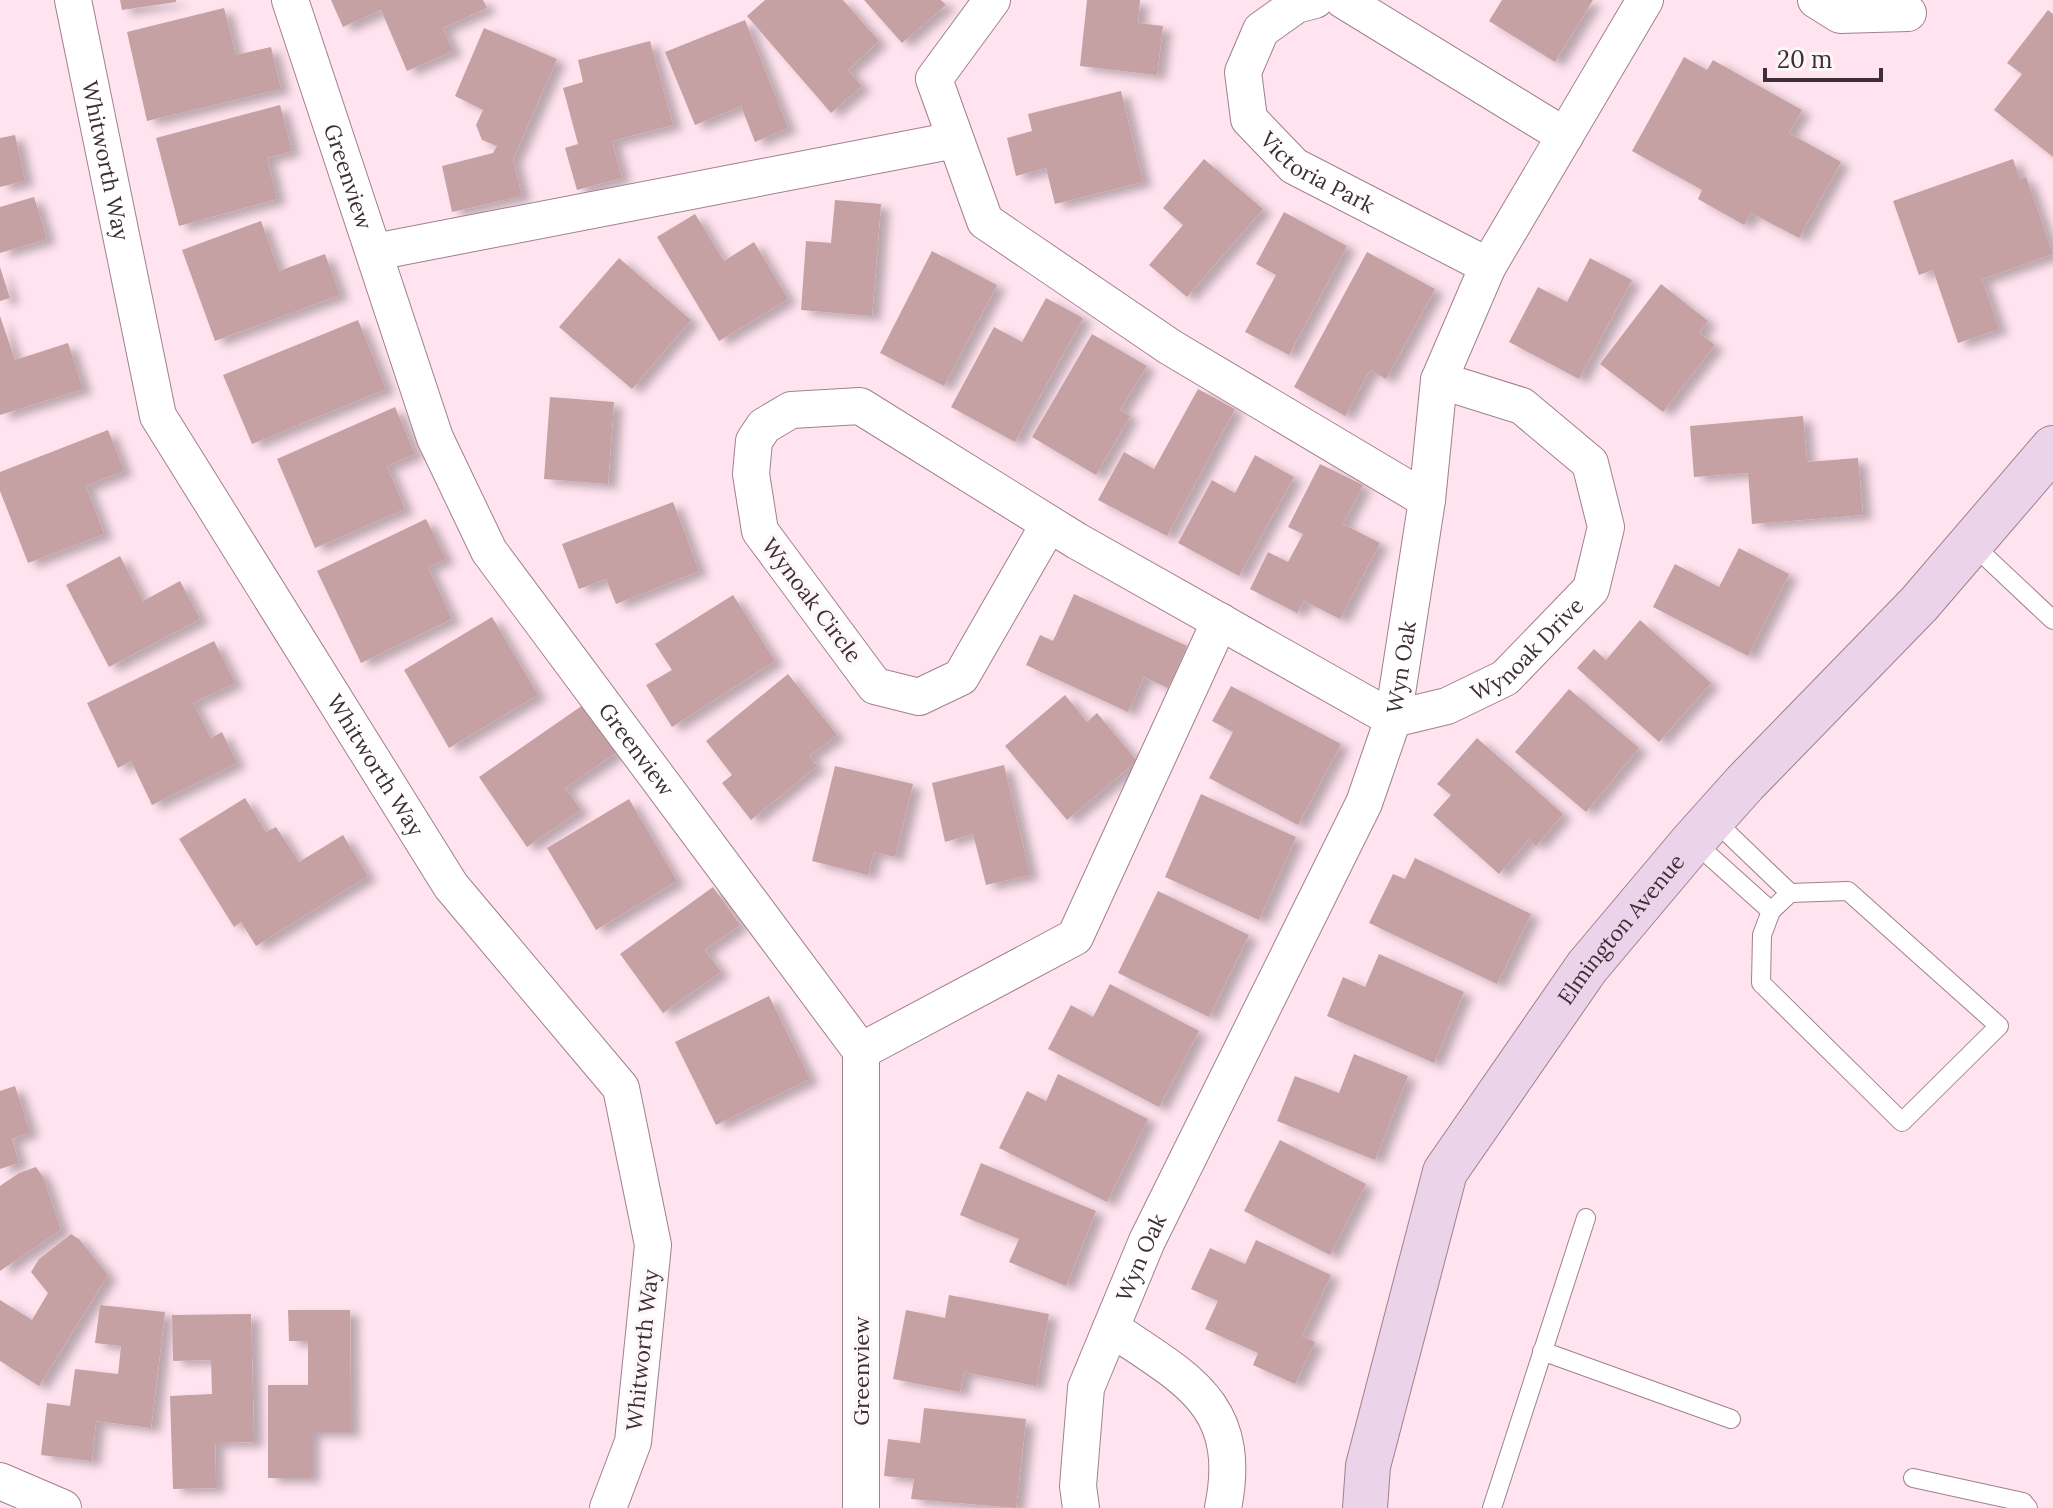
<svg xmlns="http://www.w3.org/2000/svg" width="2053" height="1508" font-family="Lora,serif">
  <defs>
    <filter id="shadow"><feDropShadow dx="9" dy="5" stdDeviation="4" flood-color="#0004"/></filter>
  </defs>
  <rect width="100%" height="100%" fill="#ffe3ee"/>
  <path fill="#c5a1a4" filter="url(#shadow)" d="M120,0h56v2l-54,8z
    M331,0h152l4,8 -44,20 10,23 -46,20 -26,-61 -38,17z
    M765,0h78l36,41 -31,29 14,16 -31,27 -84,-97z
    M864,0h77l5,5 -44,38z
    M1087,0h53l-2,23 25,3 -6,49 -77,-9z
    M1502,0h91l-38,62 -66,-41z
    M224,8l12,47 35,-8 10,42 -134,32 -20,-89z
    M2048,10l5,4v143l-59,-47 28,-36 -15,-11z
    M745,20l43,108 -33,14 -14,-36 -46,19 -30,-73z
    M484,28l73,31 -44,100 9,37 -70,16 -10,-46 51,-13 4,-7 -15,-6 -6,-15 7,-15 -28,-14z
    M650,41l23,84 -61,16 10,37 -45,12 -12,-42 13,-4 -15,-56 20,-6 -5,-22z
    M1684,57l23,13 6,-10 89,50 -13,23 52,29 -42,76 -48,-25 -7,12 -46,-26 4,-9 -70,-39z
    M1121,91l22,91 -88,22 -9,-36 -30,8 -9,-38 25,-7 -4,-17z
    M280,105l12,46 -25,7 10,41 -98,27 -23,-88z
    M15,135l10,46 -25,6v-49z
    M1204,159l59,50 -76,88 -38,-32 34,-40 -20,-17z
    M2013,159l7,20 6,-2 27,77 -71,25 17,50 -41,14 -25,-73 -14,5 -26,-74z
    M34,197l13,42 -47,14v-46z
    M835,200l46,4 -9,112 -71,-6 5,-69 25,2z
    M1284,212l63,34 -58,109 -44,-23 31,-57 -20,-11z
    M695,214l29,47 30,-19 34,57 -69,42 -62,-104z
    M261,221l18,50 46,-17 15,41 -125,46 -33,-91z
    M932,251l65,34 -53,101 -64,-33z
    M1367,252l68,37 -49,90 -16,-9 -25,46 -51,-29z
    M619,258l72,62 -59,69 -73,-62z
    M1590,258l42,22 -53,99 -70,-37 29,-55 29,15z
    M0,267l10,31 -10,3z
    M1661,284l47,37 -9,12 16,12 -52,67 -63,-48z
    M1046,298l37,20 -68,124 -64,-35 43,-80 28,15z
    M0,316l15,44 53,-17 15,46 -83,26z
    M358,320l28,69 -134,55 -29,-69z
    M1092,334l55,32 -27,44 10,6 -34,59 -64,-38z
    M1198,389l37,20 -68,127 -69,-36 26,-48 30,17z
    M550,397l64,5 -6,82 -64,-5z
    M395,407l20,47 -28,12 18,43 -90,39 -38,-89z
    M1803,416l4,46 51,-4 5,57 -111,9 -4,-51 -54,4 -4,-51z
    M108,430l16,41 -38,15 18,48 -76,29 -28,-72v-19z
    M1255,455l39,22 -55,99 -61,-33 34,-63 23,13z
    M1320,464l43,21 -20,39 37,19 -40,76 -36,-18 -7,12 -47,-24 18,-37 20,10 15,-28 -15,-7z
    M673,502l26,69 -83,33 -10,-25 -27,10 -17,-45z
    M426,519l20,40 -18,8 24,52 -91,44 -44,-92z
    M1739,548l50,26 -41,82 -95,-49 22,-43 44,23z
    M120,556l23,45 37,-20 20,38 -91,48 -43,-82z
    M1074,594l113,52 -19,42 -24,-11 -16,35 -102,-47 14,-30 13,6z
    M733,595l42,66 -103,66 -26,-42 26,-15 -17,-26z
    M492,617l46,78 -89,53 -45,-78z
    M1640,620l71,63 -52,59 -82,-74 17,-19 12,11z
    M214,641l21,42 -42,20 18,35 11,-6 15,31 -85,42 -21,-44 -13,7 -31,-65z
    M788,674l49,61 -28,21 8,10 -66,54 -29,-37 10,-8 -26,-34z
    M1231,686l110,58 -43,81 -89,-47 24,-46 -21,-11z
    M1569,689l70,59 -53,64 -71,-60z
    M1065,695l22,27 10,-9 40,48 -70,59 -62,-74z
    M583,705l33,48 -51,35 16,22 -54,37 -48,-70z
    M1477,738l86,76 -27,32 -7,-7 -30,35 -66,-59 18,-20 -14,-11z
    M1004,765l26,110 -44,10 -13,-51 -28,8 -13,-59z
    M835,766l78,18 -18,73 -21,-5 -6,23 -56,-14z
    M1201,794l95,43 -37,83 -94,-43z
    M245,798l21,34 10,-5 23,35 44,-27 25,41 -112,70 -15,-24 -7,5 -55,-88z
    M629,799l48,82 -81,49 -49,-82z
    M1415,858l116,56 -34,70 -128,-61 24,-49 12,5z
    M713,887l27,38 -35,25 16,22 -58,41 -43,-59z
    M1158,891l91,44 -40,82 -91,-44z
    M1379,954l85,38 -30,71 -107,-47 16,-39 22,10z
    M1110,984l89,47 -40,76 -111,-58 23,-44 22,12z
    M769,996l41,83 -94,46 -41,-83z
    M1354,1054l54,22 -33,84 -98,-39 18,-45 44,17z
    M1058,1074l90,45 -41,83 -108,-54 28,-57 19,10z
    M15,1086l15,46 -18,7 7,24 -19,6v-78z
    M1280,1140l86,44 -36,71 -86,-44z
    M981,1163l115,48 -30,75 -57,-24 10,-23 -59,-24z
    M36,1167l7,10 18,53 -61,41v-85l19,-13z
    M71,1234l8,5 29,36 -69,111 -39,-25v-61l32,20 16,-27 -17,-21 8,-13z
    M1256,1240l75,35 -29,61 13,6 -20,42 -42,-19 5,-12 -53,-24 13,-28 -27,-12 19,-41 35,16z
    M949,1295l100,19 -13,72 -72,-14 -4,20 -67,-13 13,-69 39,8z
    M100,1305l65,7 -14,116 -55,-7 -4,40 -51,-6 6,-52 23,3 5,-37 43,5 3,-28 -26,-3z
    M288,1310h62l1,122h-40v46h-43v-93h40v-44h-19z
    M251,1314l3,128 -39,1 1,45 -43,1 -3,-93 42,-2 -1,-34 -38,1 -1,-46z
    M924,1408l102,11 -10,89 -105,-9 3,-20 -30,-3 4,-37 32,4z"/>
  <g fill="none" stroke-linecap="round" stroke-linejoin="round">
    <g stroke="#a0818e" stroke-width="20">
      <path id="lane" d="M1971,543l82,77
        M1713,819l77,74
        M1693,841l78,70
        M1848,891l151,135 -97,96 -141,-139 1,-48 9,-24 19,-18z
        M1542,1351l189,68
        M1913,1478l110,24 5,6
        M1492,1508l94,-290"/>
    </g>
    <g stroke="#a0818e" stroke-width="38">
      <g id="street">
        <path id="s1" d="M73,0l85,416 293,470 170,202 32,157 -20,197 -25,66"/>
        <path id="s2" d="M290,0l145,438 54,113 372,500v457"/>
        <path d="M992,0l-58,79 51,142 185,126 257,153"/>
        <path id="s3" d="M1315,0l-19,5 -35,25 -18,42 6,47 45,47 194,100"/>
        <path d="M1343,0l222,136"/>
        <path d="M1816,0l24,15 68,-2"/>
        <path d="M375,252l580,-112"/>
        <path id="s4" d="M1049,524l-88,153 -42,20 -44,-11 -115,-155 -9,-57 3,-33 10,-15 27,-16 69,-4 217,135 316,178 54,-13 58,-28 86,-89 15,-62 -16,-64 -68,-57 -83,-26"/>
        <path d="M861,1051l214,-114 145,-316"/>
        <path d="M1111,1328c75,51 133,76 112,180"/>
        <path d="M0,1481l63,27"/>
        <path id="s5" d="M1081,1508l-3,-22 8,-98 61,-147 217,-438 29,-84 34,-219 12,-120 49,-114 157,-266"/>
      </g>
    </g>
    <g stroke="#a0818e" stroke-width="46">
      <g id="secondary">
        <path id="s6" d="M1365,1508l3,-42 77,-294 142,-205 106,-126 52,-58 174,-179 134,-156"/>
      </g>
    </g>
    <use href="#lane" stroke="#fff" stroke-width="18"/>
    <use href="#street" stroke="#fff" stroke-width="36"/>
    <use href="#secondary" stroke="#ebd3e9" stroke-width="44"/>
  </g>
  <g text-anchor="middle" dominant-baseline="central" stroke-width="7" stroke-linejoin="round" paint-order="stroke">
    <g font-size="22" fill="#3d2f35" stroke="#fef7fa">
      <text stroke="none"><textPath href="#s1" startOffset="164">Whitworth Way</textPath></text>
      <text stroke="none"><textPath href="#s3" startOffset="244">Victoria Park</textPath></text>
      <text stroke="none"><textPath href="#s2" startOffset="186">Greenview</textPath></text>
      <text transform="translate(812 600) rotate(53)">Wynoak Circle</text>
      <text stroke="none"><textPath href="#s4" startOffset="1444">Wynoak Drive</textPath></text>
      <text stroke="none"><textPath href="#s5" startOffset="910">Wyn Oak</textPath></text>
      <text stroke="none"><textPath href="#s2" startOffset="834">Greenview</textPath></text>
      <text stroke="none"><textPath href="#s1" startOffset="836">Whitworth Way</textPath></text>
      <text stroke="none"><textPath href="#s6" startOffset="646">Elmington Avenue</textPath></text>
      <text stroke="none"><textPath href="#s5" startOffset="262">Wyn Oak</textPath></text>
      <text transform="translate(642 1350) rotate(-84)">Whitworth Way</text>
      <text transform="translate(861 1371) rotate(-90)">Greenview</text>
    </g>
  </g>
  <path d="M1765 68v12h116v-12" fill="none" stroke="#3d2f35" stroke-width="4"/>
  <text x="1777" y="68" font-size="24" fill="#3d2f35" stroke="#fef7fa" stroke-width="6" paint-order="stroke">20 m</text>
</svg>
